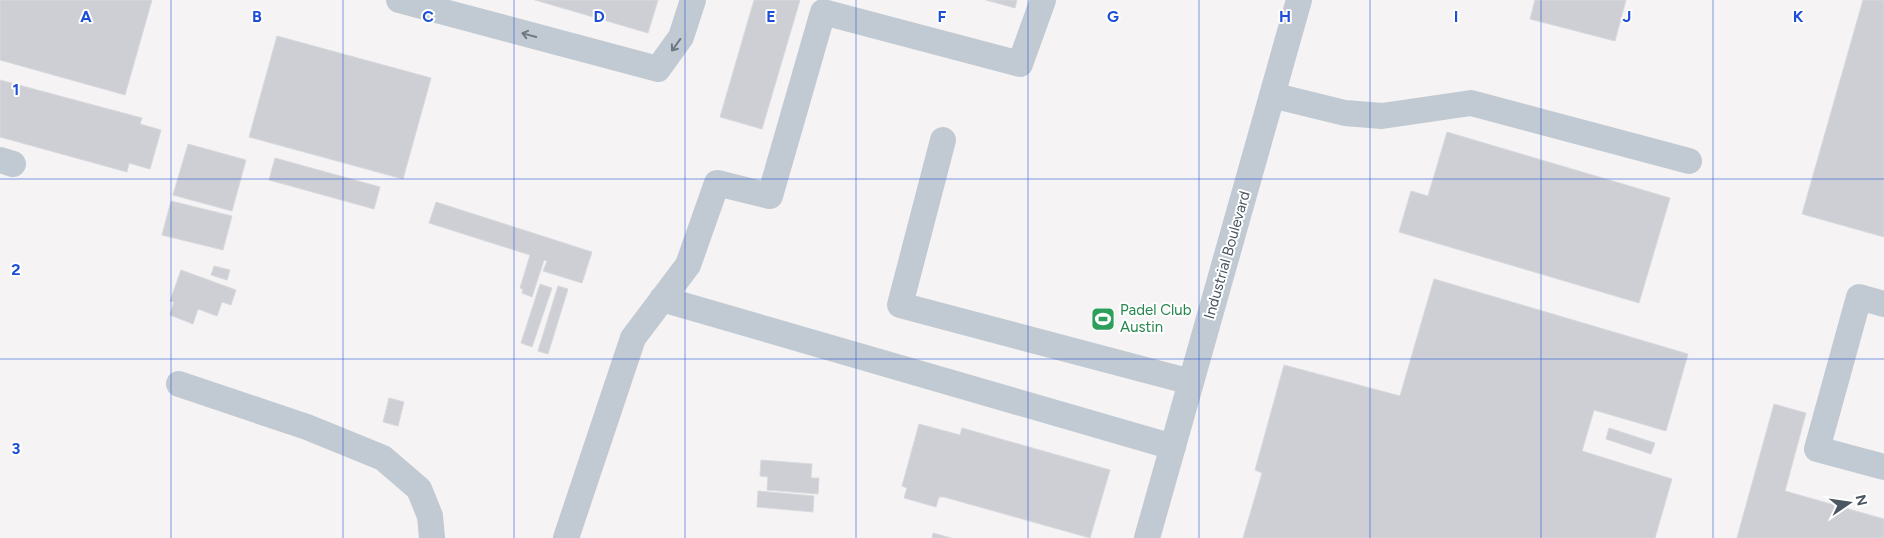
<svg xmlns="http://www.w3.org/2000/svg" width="1884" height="538" font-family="Figtree,sans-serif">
  <rect width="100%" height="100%" fill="#f5f3f3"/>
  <path fill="#cdcfd5" stroke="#d7d9de" d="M0,0h152l-27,95 -125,-35z
    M535,0h123l-10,33z
    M754,0h46l-38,129 -42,-12z
    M986,0h31l-2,8z
    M1535,0h91l-11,41 -85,-22z
    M1863,0h21v237l-82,-23z
    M277,36l154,42 -28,101 -154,-42z
    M0,80l142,38 -2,6 21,6 -11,39 -21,-6 -2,9 -127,-35z
    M1447,132l223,66 -31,105 -240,-71 12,-41 17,5z
    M188,144l58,16 -14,51 -59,-16z
    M275,158l105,29 -6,22 -105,-29z
    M171,201l61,15 -9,34 -61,-15z
    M436,202l156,50 -10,31 -39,-12 4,-10 -3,-1 -12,37 -10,-4 1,-4 -3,-1 10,-33 -101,-32z
    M214,266l16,4 -3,10 -16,-5z
    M181,270l55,20 -5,15 -9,-3 -5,14 -19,-7 -5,15 -23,-9 4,-13 -4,-1z
    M1434,279l254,75 -22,77 -72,-21 -12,41 90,28 -17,59h-412l19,-65 -7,-3 29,-105 116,31z
    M540,284l12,4 -20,59 -11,-4z
    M558,286l10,3 -20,65 -10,-3z
    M389,398l15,4 -6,24 -15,-4z
    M1774,404l32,9 -21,78 99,28v19h-147z
    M919,424l41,11 2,-7 148,42 -20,68 -146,-41h-5l-3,10 -32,-9 3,-10 -5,-2z
    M1609,428l46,15 -4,11 -45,-15z
    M761,460l51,4 -1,14h8l-1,16 -51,-4 1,-13 -8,-1z
    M758,491l56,5 -1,16 -56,-5z
    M933,533l18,5h-19z"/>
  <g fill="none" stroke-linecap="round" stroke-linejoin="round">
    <path stroke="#c1cad2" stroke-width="26" d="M399,0l259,69 23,-32 12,-37
      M1272,95l73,18 37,3 89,-13 218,58
      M943,140l-43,165 291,77
      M0,160l13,4
      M662,299l511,148
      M1884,304l-25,-7 -42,152 67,18
      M179,384l128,43 76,31 36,31 11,27 2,22
      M566,538l67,-200 55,-73 29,-82 53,13 53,-184 197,52 23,-64
      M1147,538l152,-538"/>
  </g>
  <defs><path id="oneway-shaft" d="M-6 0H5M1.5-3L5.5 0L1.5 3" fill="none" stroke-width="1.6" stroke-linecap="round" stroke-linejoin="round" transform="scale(1.25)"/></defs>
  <g stroke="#6e7983">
    <use href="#oneway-shaft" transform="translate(529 35) rotate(-165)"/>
    <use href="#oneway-shaft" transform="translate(676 45) rotate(126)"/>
  </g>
  <path fill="none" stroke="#1d4ed8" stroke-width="1" stroke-opacity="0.55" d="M171,0v538M343,0v538M514,0v538M685,0v538M856,0v538M1028,0v538M1199,0v538M1370,0v538M1541,0v538M1713,0v538M0,179h1884M0,359h1884"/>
  <defs>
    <g id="stadium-square" transform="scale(1.25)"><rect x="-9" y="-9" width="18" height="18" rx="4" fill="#2e9e5b" stroke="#fff"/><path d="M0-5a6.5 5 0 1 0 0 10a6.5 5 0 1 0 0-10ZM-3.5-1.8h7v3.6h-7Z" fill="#fff"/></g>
  </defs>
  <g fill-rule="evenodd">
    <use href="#stadium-square" x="1103" y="319"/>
  </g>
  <g text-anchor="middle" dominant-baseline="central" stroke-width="4" stroke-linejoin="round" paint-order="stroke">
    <g font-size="15" fill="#4a5661" stroke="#fff">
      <text transform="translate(1227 255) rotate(-74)">Industrial Boulevard</text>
    </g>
    <g font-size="15" fill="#27864d" stroke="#fff" text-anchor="start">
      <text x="1120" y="310">Padel Club<tspan x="1120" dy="17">Austin</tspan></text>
    </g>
  </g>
  <g font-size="16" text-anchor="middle" font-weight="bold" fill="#1d4ed8" stroke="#fff" stroke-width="4" stroke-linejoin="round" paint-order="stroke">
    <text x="86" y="22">A</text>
    <text x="257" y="22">B</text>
    <text x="428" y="22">C</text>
    <text x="599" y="22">D</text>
    <text x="771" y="22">E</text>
    <text x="942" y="22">F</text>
    <text x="1113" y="22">G</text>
    <text x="1285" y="22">H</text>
    <text x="1456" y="22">I</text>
    <text x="1627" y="22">J</text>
    <text x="1798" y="22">K</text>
    <text x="16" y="95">1</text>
    <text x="16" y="275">2</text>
    <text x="16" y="454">3</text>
  </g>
  <g transform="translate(1849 503) rotate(77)" stroke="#ffffff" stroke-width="4" paint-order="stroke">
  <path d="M0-4L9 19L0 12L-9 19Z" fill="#4a5661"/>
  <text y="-8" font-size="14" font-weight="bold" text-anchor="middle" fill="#4a5661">N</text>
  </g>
</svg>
